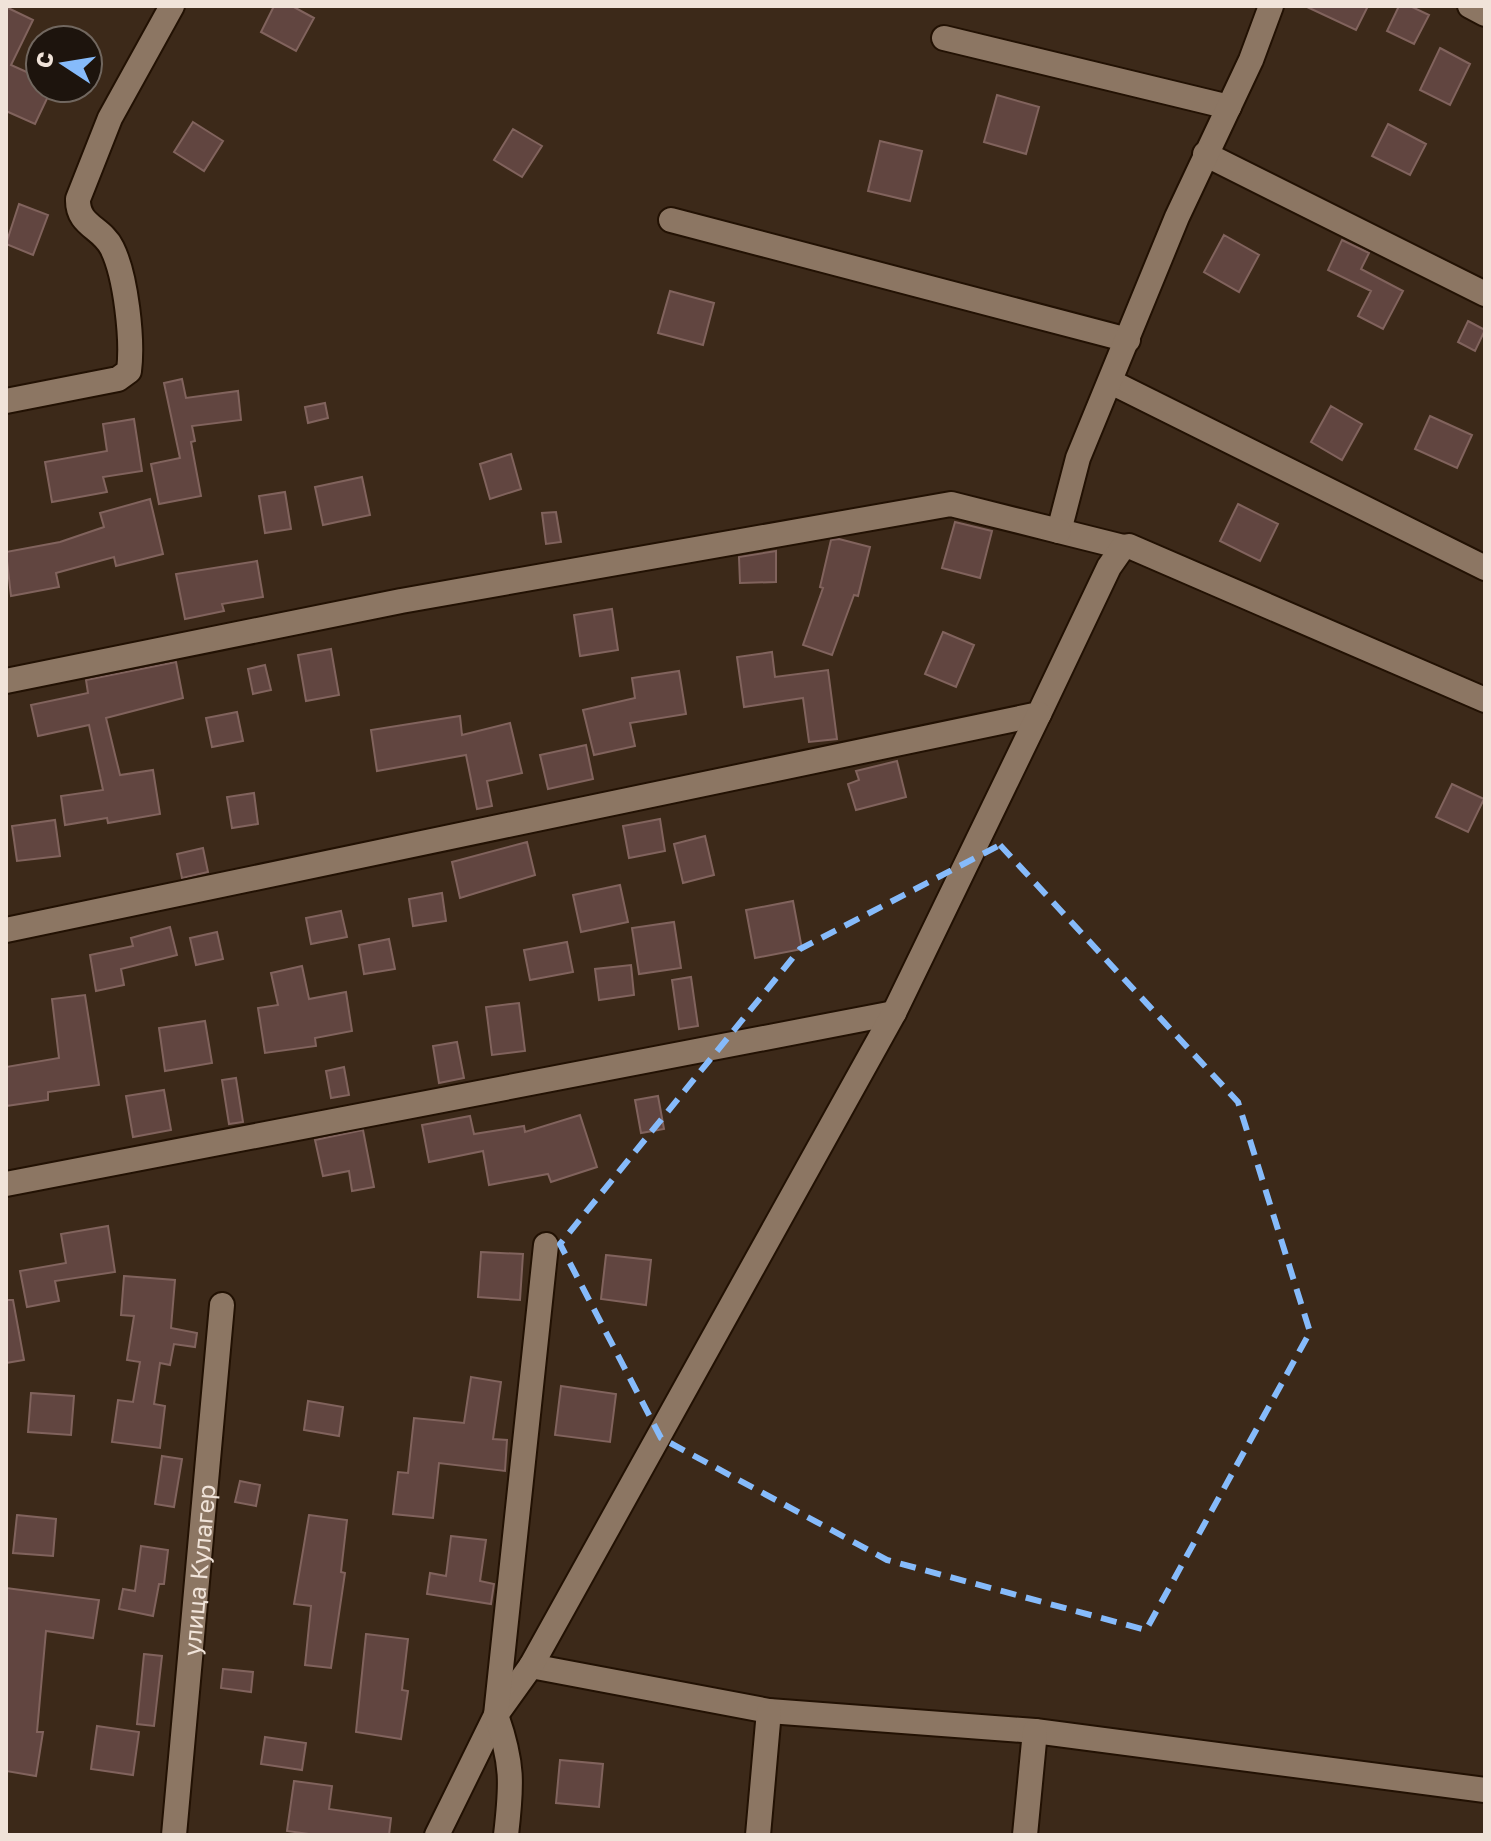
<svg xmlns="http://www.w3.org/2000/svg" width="1491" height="1841" font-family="'Golos Text',sans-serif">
  <rect width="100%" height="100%" fill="#3c2919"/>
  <path fill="#614540" stroke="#81635d" stroke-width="2" d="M274,6h18l22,12 -18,33 -35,-19z
    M1305,6h63l-12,24z
    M1399,6h11l19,9 -15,29 -27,-13z
    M6,7l27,13 -22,45 29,13v10h12l-17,36 -29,-13z
    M1440,48l30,16 -20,41 -30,-15z
    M997,95l42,12 -13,47 -42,-12z
    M193,122l30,19 -19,30 -30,-19z
    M1388,124l38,20 -16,31 -38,-19z
    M513,129l29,17 -20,31 -28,-17z
    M880,141l42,10 -12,50 -42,-10z
    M19,204l29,11 -15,40 -27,-11z
    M1224,235l35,20 -20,37 -35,-20z
    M1342,240l27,13 -8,16 42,22 -20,38 -25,-13 13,-25 -43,-21z
    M670,291l44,12 -11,42 -45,-12z
    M1468,321l17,9 -10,21 -17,-9z
    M182,379l4,19 52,-7 3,29 -49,6 3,15 -4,1 10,54 -42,8 -8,-40 29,-6 -16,-75z
    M325,403l3,15 -20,5 -3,-16z
    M1331,406l31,18 -20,36 -31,-18z
    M1430,416l42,19 -15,33 -42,-19z
    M134,419l8,52 -39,6 4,15 -55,10 -7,-40 62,-11 -4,-27z
    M511,454l10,35 -31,10 -10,-35z
    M362,477l8,38 -47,10 -8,-38z
    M285,492l6,37 -26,4 -6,-37z
    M150,499l13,55 -47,12 -2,-9 -58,16 3,14 -48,9 -5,-44 54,-10 44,-15 -4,-14z
    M1238,504l40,20 -18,37 -40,-20z
    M556,512l5,30 -15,2 -4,-31z
    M955,522l37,9 -12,47 -38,-10z
    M839,539l31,8 -12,49 -4,-1 -22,60 -29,-10 20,-57 -3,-1 11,-47z
    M776,551v31l-36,1 -1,-26z
    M257,561l6,36 -41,7 2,7 -39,8 -9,-45z
    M612,609l6,41 -38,6 -6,-41z
    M943,632l31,13 -18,42 -31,-13z
    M331,649l8,46 -33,6 -8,-46z
    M772,652l3,25 53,-7 9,69 -28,3 -6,-44 -59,9 -7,-50z
    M176,662l7,36 -77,20 14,57 33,-5 7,44 -52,9 -1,-5 -42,7 -4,-29 42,-6 -14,-65 -51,11 -7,-31 57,-12 -2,-13z
    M265,665l6,25 -18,4 -5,-25z
    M679,671l7,43 -56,9 5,23 -41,9 -11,-45 52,-12 -3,-20z
    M237,712l6,29 -31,6 -6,-29z
    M460,716l2,19 48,-12 12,50 -35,8 5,25 -15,3 -11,-54 -89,16 -6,-41z
    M586,745l7,34 -45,10 -8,-34z
    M897,761l9,36 -50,13 -8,-26 11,-4 -3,-9z
    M1452,784l32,15 -16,33 -32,-15z
    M254,793l4,31 -26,4 -5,-31z
    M660,819l5,32 -36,7 -6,-32z
    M55,820l5,36 -43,5 -5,-35z
    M705,836l9,39 -31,8 -9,-39z
    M527,842l8,33 -75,23 -8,-36z
    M203,848l5,24 -26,6 -5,-24z
    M620,885l8,37 -47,10 -8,-37z
    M442,893l4,28 -33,5 -4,-27z
    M793,901l9,48 -47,9 -9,-48z
    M341,911l6,26 -36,7 -5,-26z
    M674,922l7,46 -42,6 -7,-46z
    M170,927l7,28 -56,14 3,16 -28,6 -6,-36 43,-9 -2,-8z
    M217,932l6,27 -27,6 -6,-27z
    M389,939l6,30 -31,5 -5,-29z
    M567,942l6,30 -43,8 -6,-30z
    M631,965l3,30 -35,5 -4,-31z
    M302,966l7,33 37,-7 6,39 -37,7 1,8 -51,7 -7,-45 20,-3 -7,-32z
    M691,977l7,49 -19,3 -7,-49z
    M85,995l14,90 -51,7v8l-42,6v-39l53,-9 -7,-59z
    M519,1003l6,48 -33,4 -6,-48z
    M205,1021l7,42 -47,8 -6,-43z
    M457,1042l7,36 -25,5 -6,-37z
    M344,1067l5,28 -18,3 -5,-27z
    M236,1078l7,44 -14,2 -7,-44z
    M164,1090l7,40 -38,7 -7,-41z
    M658,1096l6,33 -23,4 -6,-33z
    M580,1115l17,52 -46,15 -3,-8 -59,11 -6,-34 -54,11 -7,-37 48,-9 4,18 50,-8 1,6z
    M363,1130l11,57 -22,4 -3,-20 -26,5 -8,-36z
    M108,1226l7,46 -60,9 4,20 -32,6 -7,-36 46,-8 -5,-29z
    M481,1252l42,2 -3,46 -42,-3z
    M606,1255l45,5 -5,45 -45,-6z
    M124,1276l51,4 -4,48 26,5 -2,14 -21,-3 -4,21 -10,-2 -6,41 11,2 -5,42 -48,-6 6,-42 15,2 7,-40 -13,-2 7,-44 -13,-1z
    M6,1300h7l11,60 -18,3z
    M471,1377l30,5 -8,57 14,1 -2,31 -66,-8 -6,55 -40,-4 5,-42 10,1 6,-55 50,5z
    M561,1386l55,8 -6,48 -55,-7z
    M31,1393l43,3 -3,39 -43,-3z
    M308,1401l35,6 -4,29 -35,-6z
    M162,1456l20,3 -8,48 -19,-3z
    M240,1481l20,4 -4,21 -21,-4z
    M17,1515l39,4 -3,37 -40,-3z
    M309,1515l38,5 -6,52 4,1 -14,95 -26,-3 6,-59 -17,-2z
    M451,1536l35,4 -6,41 14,3 -3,20 -64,-10 3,-21 16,3z
    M141,1546l27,4 -4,34h-5l-6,32 -34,-7 4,-20 12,2z
    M6,1588l93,12 -6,38 -47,-7 -9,101h6l-7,44 -30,-5z
    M366,1634l42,5 -6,51 6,1 -7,48 -45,-7z
    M144,1654l18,2 -8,70 -17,-2z
    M223,1669l30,3 -2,20 -30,-4z
    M97,1726l42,6 -6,43 -42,-6z
    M265,1737l41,6 -4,27 -41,-6z
    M560,1760l43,4 -4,43 -43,-4z
    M294,1781l38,5 -3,23 62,9 -2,17h-73l-29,-4z"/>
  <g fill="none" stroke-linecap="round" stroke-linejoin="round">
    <g stroke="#221103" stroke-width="28">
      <g id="minor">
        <path d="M1470,6l15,8"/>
        <path d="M944,38l285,69"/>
        <path d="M1205,154l280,140"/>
        <path d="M671,220l457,120"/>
        <path d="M1111,382l374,186"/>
        <path d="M6,401l112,-22 11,-8c4,-31 -3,-95 -17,-123 -10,-21 -35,-22 -34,-49l32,-81 62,-112"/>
        <path d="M1123,547l-64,-16 19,-73 99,-241 74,-157 20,-54"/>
        <path d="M6,681l395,-80 550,-97 108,27"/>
        <path d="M6,930l1033,-216 70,-147 14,-20 6,-1 356,154"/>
        <path d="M6,1184l888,-171"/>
        <path d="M531,1666l238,45 266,20 450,59"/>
        <path id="s1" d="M174,1835l48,-530"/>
        <path d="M437,1835l59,-120 35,-49 363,-653 145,-299"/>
        <path d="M506,1835c6,-51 7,-72 -10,-120l50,-470"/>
        <path d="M758,1835l11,-124"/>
        <path d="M1025,1835l10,-104"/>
      </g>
    </g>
    <use href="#minor" stroke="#8c7663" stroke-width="24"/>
  </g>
  <path fill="none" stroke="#86bbfb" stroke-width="6" stroke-dasharray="16 10" stroke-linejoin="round" d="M1000,845l238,257 72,230 -164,298 -259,-70 -226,-122 -101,-194 240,-295z"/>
  <g text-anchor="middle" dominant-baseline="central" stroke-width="8" stroke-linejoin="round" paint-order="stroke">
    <g font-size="24" fill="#f0e3d9" stroke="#1d140d">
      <text stroke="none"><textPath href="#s1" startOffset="266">улица Кулагер</textPath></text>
    </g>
  </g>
  <rect width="1491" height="1841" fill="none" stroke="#f0e3d9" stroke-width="16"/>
  <g transform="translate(64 64) rotate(282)"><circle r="38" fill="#1d140d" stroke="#71675f" stroke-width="2"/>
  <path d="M0-6L14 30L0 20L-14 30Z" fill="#86bbfb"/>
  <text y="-12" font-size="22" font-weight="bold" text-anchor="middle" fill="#f0e3d9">С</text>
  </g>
</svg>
